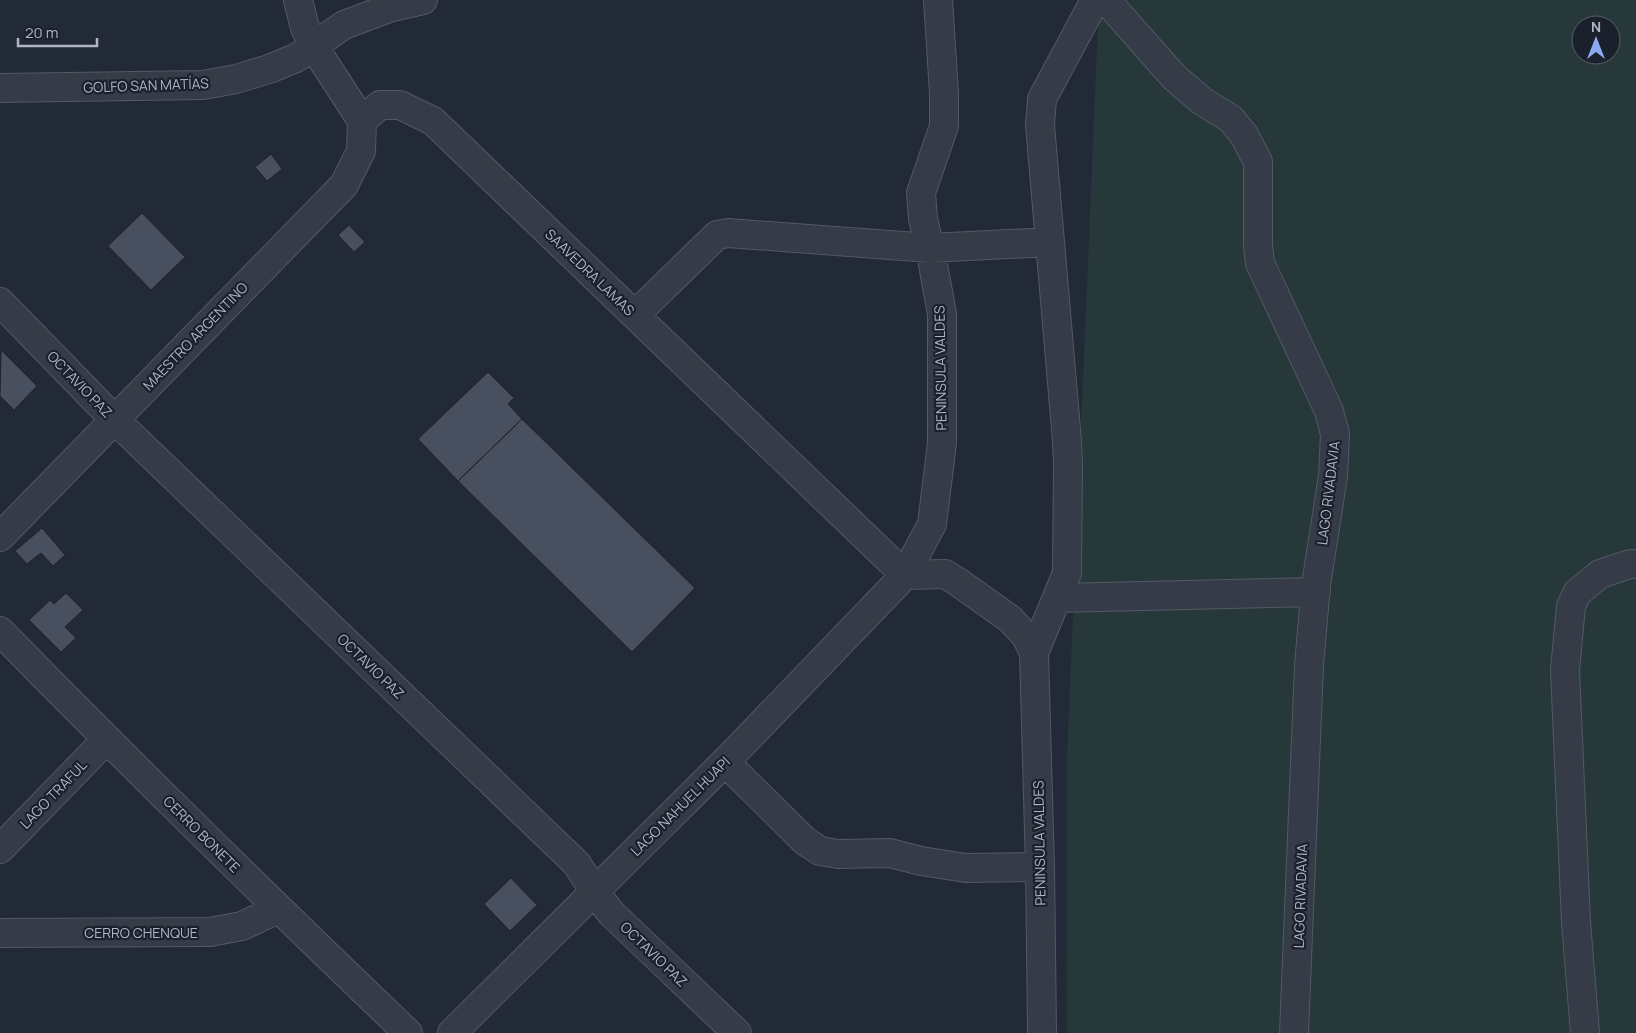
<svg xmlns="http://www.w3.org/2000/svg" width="1636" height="1033" font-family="Manrope,sans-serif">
  <rect width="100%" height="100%" fill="#222a37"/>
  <path fill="#27383a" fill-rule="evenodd" d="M1099,0h537v1033h-569v-275zM1581,25h30v30h-30z"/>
  <path fill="#48505f" stroke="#1d232e" d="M271,154l11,15 -15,12 -12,-14z
    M142,213l43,44 -34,33 -43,-44z
    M349,225l16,17 -11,10 -16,-17z
    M1,350l36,36 -23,24 -14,-14z
    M488,372l26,26 -6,6 14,15 -64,62 -40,-42z
    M522,419l173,169 -63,64 -174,-171z
    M42,528l23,27 -12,11 -12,-13 -14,11 -12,-13z
    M66,593l17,17 -18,17 11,11 -15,14 -32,-32 21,-20 4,4z
    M511,878l26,27 -27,26 -26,-27z"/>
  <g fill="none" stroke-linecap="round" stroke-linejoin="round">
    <g stroke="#535965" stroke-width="30">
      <path id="minor" d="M298,0l7,28 9,19 48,74
        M938,0l6,93v33l-23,67 2,26 7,29 12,66v129l-10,81 -27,51 40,-1 13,8 52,37 16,17 8,17 6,214 2,166
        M1106,0l68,77 28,24 29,18 13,16 14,27v83l2,18 69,148 6,23 -2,42 -17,109 -7,80 -15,368
        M0,88l203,-3 33,-6 33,-10 27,-11 48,-33 48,-18 31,-7
        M362,121l18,-16h20l33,16 472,454 -180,187 -273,271
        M0,302l114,117 463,445 17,27 17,22 126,120
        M635,315l82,-80 11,-2 202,15 120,-6
        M0,537l344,-352 17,-34 1,-30
        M1057,598l259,-6
        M0,631c134,137 270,270 408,402
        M1034,653l33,-80 1,-109 -1,-23 -27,-316 2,-26 53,-99
        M725,762l80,79 15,10 18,3 52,-1 31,8 45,7 74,-1
        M0,849l106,-109
        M0,933l210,-1 32,-6 36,-17
        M1585,1033l-9,-111 -11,-252 6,-64 6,-13 23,-19 30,-10h6"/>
    </g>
    <use href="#minor" stroke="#353c47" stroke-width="28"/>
  </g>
  <g text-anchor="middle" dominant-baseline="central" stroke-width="4.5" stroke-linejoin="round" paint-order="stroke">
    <g font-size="14" fill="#b0b6c4" stroke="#1b212c">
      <text transform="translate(146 85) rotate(-2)">GOLFO SAN MATÍAS</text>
      <text transform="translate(590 272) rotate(44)">SAAVEDRA LAMAS</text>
      <text transform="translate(195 336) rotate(-46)">MAESTRO ARGENTINO</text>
      <text transform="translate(940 368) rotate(-91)">PENINSULA VALDES</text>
      <text transform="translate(80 384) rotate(46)">OCTAVIO PAZ</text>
      <text transform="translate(1328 493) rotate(-83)">LAGO RIVADAVIA</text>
      <text transform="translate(371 666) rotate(44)">OCTAVIO PAZ</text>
      <text transform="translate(53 794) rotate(-46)">LAGO TRAFUL</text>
      <text transform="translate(680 806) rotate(-45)">LAGO NAHUEL HUAPI</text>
      <text transform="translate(202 834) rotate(45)">CERRO BONETE</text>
      <text transform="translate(1039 843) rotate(-91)">PENINSULA VALDES</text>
      <text transform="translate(1300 896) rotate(-88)">LAGO RIVADAVIA</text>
      <text x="141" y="932">CERRO CHENQUE</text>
      <text transform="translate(654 954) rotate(44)">OCTAVIO PAZ</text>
    </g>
  </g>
  <g transform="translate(1596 40)"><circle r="24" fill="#1b212c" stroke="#575d69"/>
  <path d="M0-4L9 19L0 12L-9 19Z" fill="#89aaf0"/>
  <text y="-8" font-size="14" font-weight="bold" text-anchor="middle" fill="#b0b6c4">N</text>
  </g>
  <path d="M18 38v8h79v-8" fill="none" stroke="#b0b6c4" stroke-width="2.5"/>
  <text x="25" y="38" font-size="15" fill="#b0b6c4" stroke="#1b212c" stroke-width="4" paint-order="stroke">20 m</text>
</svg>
